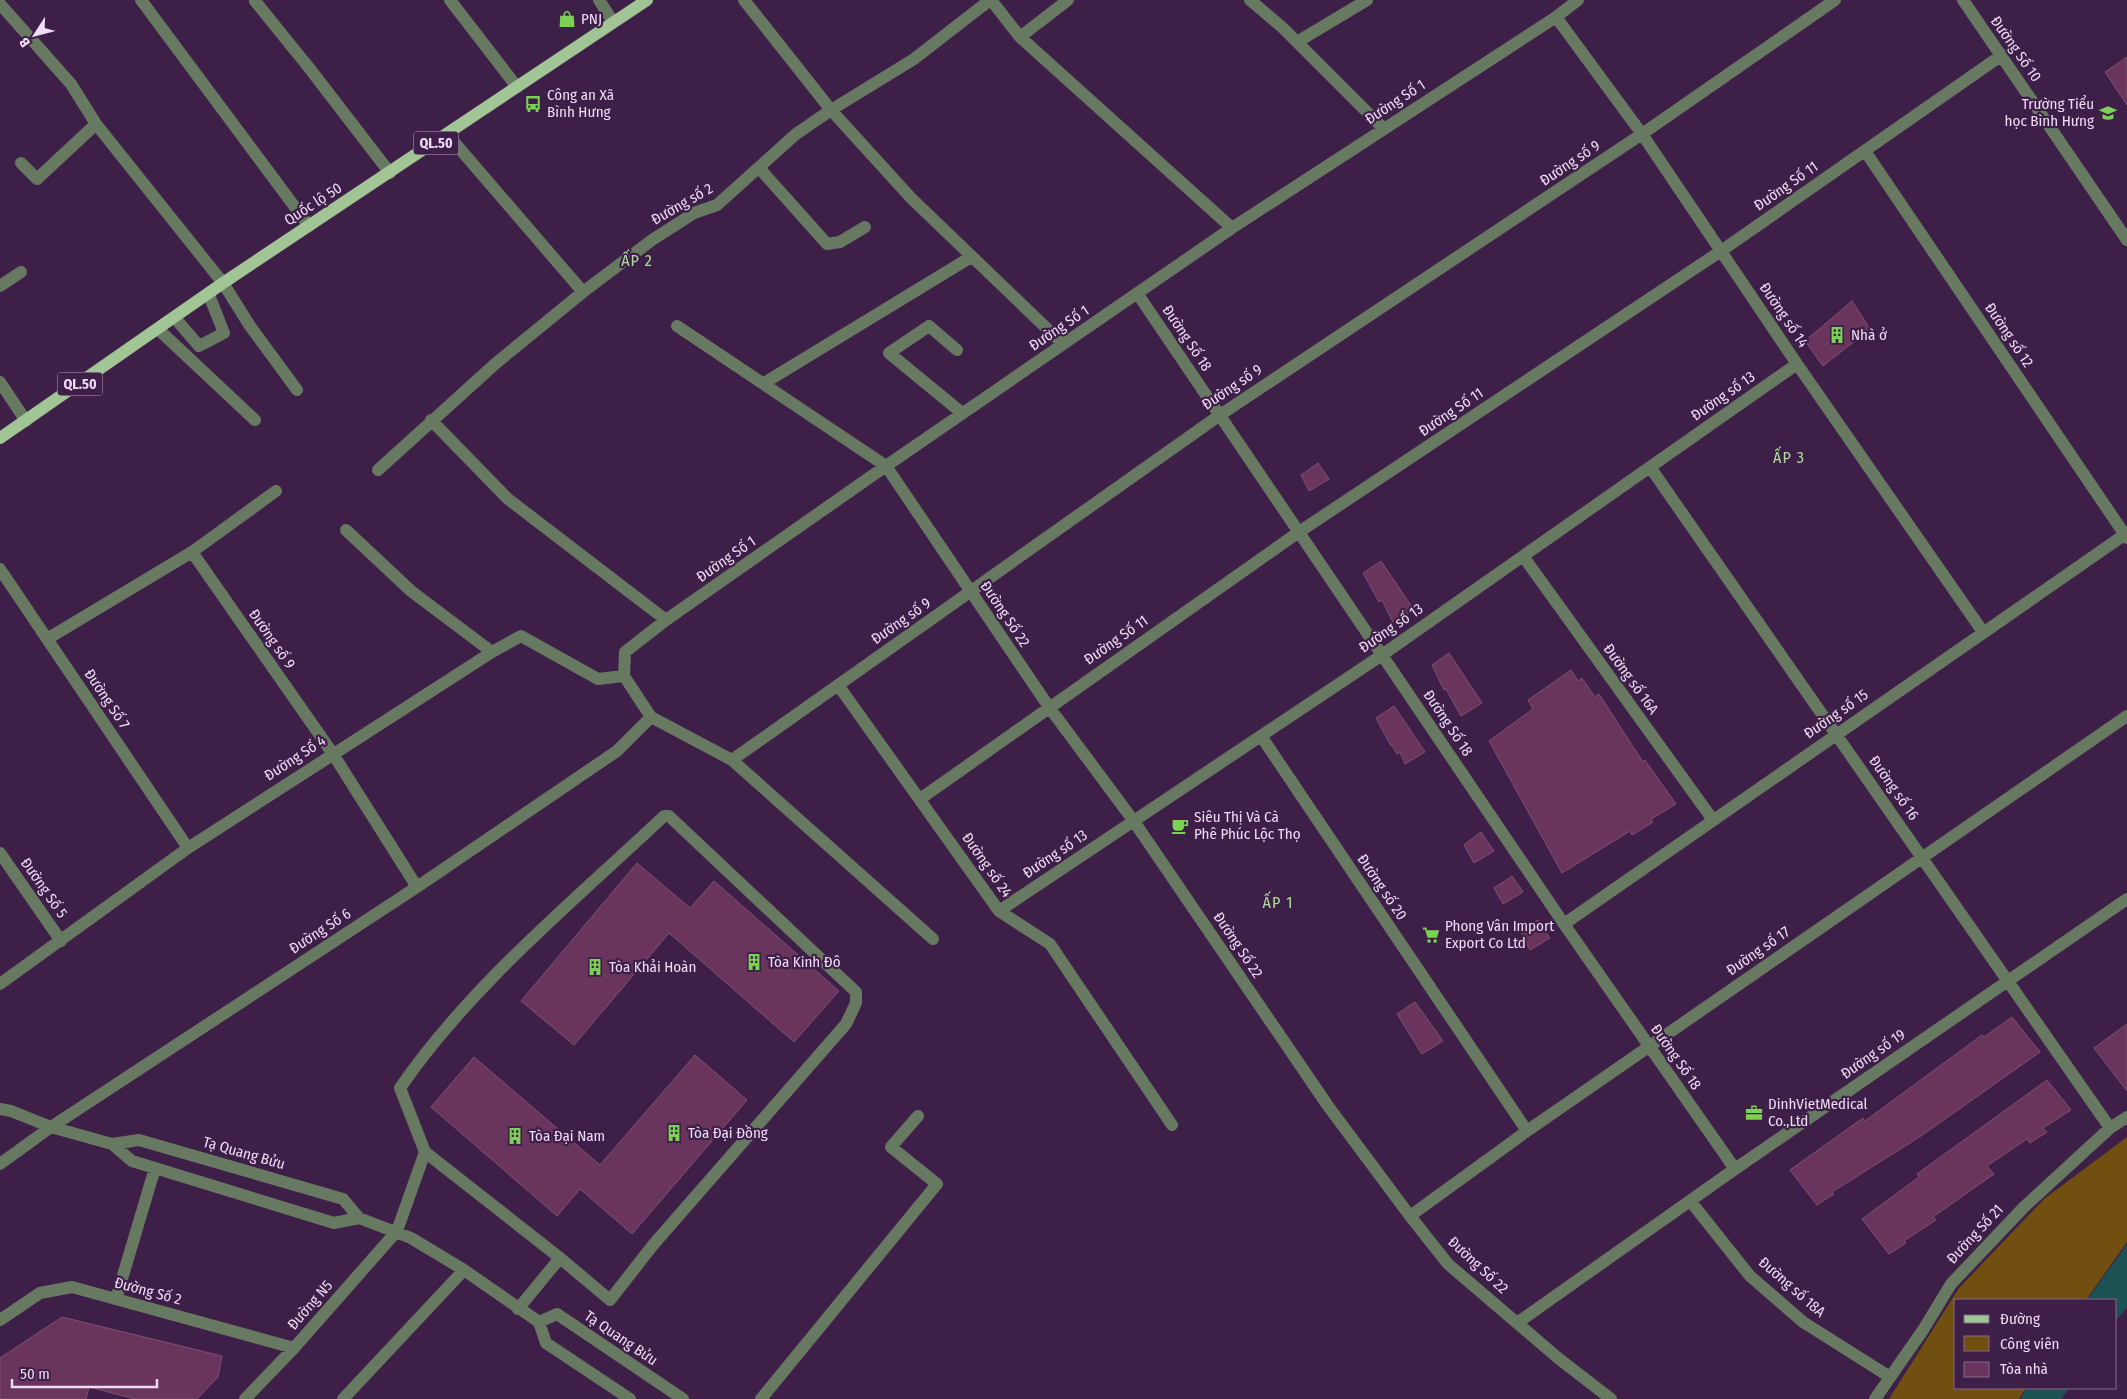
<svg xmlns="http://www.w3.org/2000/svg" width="2127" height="1399" font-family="'Fira Sans Condensed',sans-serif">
  <rect width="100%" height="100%" fill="#3e1f48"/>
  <path fill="#714f11" d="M2127,1137v105l-41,58h-130v88h70l-7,11h-130l70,-111 85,-89z"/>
  <path fill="#1d5254" d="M2127,1244v63l-11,14v-21h-29z
    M2027,1388h42l-8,11h-41z"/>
  <path fill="#6a355d" stroke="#805073" d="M2127,57v48l-22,-33z
    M1852,301l18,28 -47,37 -18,-25z
    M1318,463l11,16 -20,12 -8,-16z
    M1381,561l33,49 -21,12 -11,-22 -3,2 -16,-29z
    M1449,653l33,50 -21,13 -15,-27 -2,1 -12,-25z
    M1571,670l7,11 4,-3 13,19 4,-3 44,68 2,-2 31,44 -25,15 2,3 -21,13 -2,-4 -68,42 -73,-132 44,-32 -5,-9z
    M1394,706l31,46 -20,12 -5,-12 -3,2 -5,-9 -1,1 -15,-28z
    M1481,832l13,19 -20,12 -10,-18z
    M637,863l53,45 24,-27 125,110 -45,51 -125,-109 -95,112 -53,-44z
    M1512,876l11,16 -20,12 -9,-16z
    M1538,920l12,18 -20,12 -9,-18z
    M1415,1002l28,39 -21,13 -25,-40z
    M2012,1017l28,35 -119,84 -89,56 2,2 -17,11 -27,-35 73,-52 2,3 117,-86 2,2z
    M2127,1024v67l-33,-43z
    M695,1055l52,45 -115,134 -52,-45 -23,27 -126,-109 43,-50 126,108z
    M2047,1080l24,30 -28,18 4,4 -17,11 -3,-4 -40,27 7,8 -61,43 3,3 -32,21 2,2 -17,11 -27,-35 57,-42 -2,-3z
    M62,1317l160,39 -4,21 -21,22h-62l-46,-12 -3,12h-86v-41z"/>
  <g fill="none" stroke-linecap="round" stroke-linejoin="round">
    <path stroke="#687962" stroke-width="12" d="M141,0l168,226
      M450,0l67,87
      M599,0l14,22
      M744,0l87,110 80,88 152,146
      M991,0l29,37 48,-37
      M1250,0l33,28 101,101
      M1963,0l164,240
      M255,1l55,68 80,104
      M0,4l71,80 25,40 127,159 27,43 47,64
      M1556,17l86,117 155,230 186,268
      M1020,37l212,191
      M1297,42l70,-42
      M448,135l135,157
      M1865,151l262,387
      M21,163l16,16 59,-55
      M760,169l67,75 13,-2 25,-15
      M0,286l21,-14
      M1137,293l427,631 171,245
      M175,318l24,28 25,-13 -15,-38
      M677,326l209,140 163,241 84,113 195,286 82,110 38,48 110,94 53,41
      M159,330l96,90
      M957,350l-28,-24 -40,27 73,60
      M0,382l26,39
      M764,383l207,-126
      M431,420l77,79 158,121
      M1650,467l460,661
      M378,470l117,-106 88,-72 69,-52 42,-27 23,-8 79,-71 35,-24 83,-51 76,-59
      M346,530l65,61 81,61
      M192,552l84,-61
      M1523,556l190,264
      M0,569l188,279
      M47,639l145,-87 141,202 84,133
      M838,685l161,226 51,33 122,181
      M1261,736l266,395
      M732,760l488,-345 422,-281 193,-134
      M920,799l379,-267 422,-281 281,-196
      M0,853l61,88
      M999,911l383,-256 415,-291
      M1564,924l563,-391
      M933,939l-201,-179 -81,-43 -27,-41 1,-24 41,-32 220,-154 346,-238 324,-211 22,-17
      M0,984l188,-136 304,-196 29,-16 77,43 26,-3
      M0,1109l11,2 40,16 61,17 27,-4 204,59 16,19
      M112,1144l20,17 202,62 25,-5 52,20 53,32 75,52 7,21 84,56
      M425,1152l135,106
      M0,1164l51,-37 366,-240 200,-136 34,-34
      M1691,1202l59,74 53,46 87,55
      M1410,1216l117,-85 600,-415
      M116,1299l39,-131
      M0,1320l40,-27 32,-6 222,61
      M539,1322l18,-8 126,85
      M1517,1323l218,-154 392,-270
      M245,1399l49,-51 103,-117 28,-79 -25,-64c71,-103 173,-186 264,-272h5l187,176v11l-10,21 -193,221 -43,55 -50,-42 -42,51
      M343,1399l121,-129
      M761,1399l176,-215 -46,-37 27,-31
      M1875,1399l48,-69 28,-46 73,-77 86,-79 17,-11"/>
    <path stroke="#a1c594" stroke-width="12" d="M0,438l223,-155 424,-283"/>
  </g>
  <defs>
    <g id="shop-bare" transform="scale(1.35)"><path d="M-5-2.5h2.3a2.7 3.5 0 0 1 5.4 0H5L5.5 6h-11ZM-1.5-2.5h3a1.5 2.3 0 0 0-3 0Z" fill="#7bd156" stroke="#3e1f48" stroke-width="2.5" paint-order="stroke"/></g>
    <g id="bus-bare" transform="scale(1.35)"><path d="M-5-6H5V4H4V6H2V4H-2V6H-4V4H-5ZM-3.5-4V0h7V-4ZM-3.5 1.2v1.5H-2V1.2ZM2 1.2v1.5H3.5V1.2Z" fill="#7bd156" stroke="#3e1f48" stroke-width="2.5" paint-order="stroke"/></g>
    <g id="school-bare" transform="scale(1.35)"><path d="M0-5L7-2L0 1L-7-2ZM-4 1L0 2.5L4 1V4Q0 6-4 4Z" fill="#7bd156" stroke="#3e1f48" stroke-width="2.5" paint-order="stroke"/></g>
    <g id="building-bare" transform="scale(1.35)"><path d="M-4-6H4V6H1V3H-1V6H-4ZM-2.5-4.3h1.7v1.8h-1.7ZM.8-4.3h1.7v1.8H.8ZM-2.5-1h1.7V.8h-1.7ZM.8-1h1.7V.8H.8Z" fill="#7bd156" stroke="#3e1f48" stroke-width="2.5" paint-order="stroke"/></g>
    <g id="cafe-bare" transform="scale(1.35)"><path d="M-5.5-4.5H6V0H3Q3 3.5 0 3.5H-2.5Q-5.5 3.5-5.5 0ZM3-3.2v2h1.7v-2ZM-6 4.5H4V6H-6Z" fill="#7bd156" stroke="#3e1f48" stroke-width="2.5" paint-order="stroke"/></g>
    <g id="supermarket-bare" transform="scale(1.35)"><path d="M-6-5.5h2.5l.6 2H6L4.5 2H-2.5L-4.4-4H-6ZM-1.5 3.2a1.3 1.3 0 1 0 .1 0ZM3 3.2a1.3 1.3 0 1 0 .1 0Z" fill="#7bd156" stroke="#3e1f48" stroke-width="2.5" paint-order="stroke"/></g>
    <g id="office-bare" transform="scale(1.35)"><path d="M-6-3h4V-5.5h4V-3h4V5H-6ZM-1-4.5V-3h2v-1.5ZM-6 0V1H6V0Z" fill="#7bd156" stroke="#3e1f48" stroke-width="2.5" paint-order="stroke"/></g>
  </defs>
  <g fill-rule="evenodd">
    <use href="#shop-bare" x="567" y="19"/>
    <use href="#bus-bare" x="533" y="104"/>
    <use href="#school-bare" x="2108" y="113"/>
    <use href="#building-bare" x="1837" y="335"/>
    <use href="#cafe-bare" x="1180" y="826"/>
    <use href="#supermarket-bare" x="1431" y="935"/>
    <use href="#building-bare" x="754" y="962"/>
    <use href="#building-bare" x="595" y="967"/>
    <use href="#office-bare" x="1754" y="1113"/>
    <use href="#building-bare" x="674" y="1133"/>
    <use href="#building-bare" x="515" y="1136"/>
  </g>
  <g text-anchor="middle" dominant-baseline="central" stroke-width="4.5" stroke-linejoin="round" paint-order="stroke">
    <g fill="#3e1f48" stroke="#baa3c1" stroke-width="1">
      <rect x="413.5" y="131.5" width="45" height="23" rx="4"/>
      <rect x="57.5" y="372.5" width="45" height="23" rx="4"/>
    </g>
    <g font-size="14" font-weight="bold" fill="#efdbf5">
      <text x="436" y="143">QL.50</text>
      <text x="80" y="384">QL.50</text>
    </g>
    <g font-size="15" fill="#efdbf5" stroke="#3e1f48" text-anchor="start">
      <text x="581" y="19">PNJ</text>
      <text x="547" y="95">Công an Xã<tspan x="547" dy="17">Bình Hưng</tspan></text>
      <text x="2094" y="104" text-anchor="end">Trường Tiểu<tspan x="2094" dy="17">học Bình Hưng</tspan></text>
      <text x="1851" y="335">Nhà ở</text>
      <text x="1194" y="817">Siêu Thị Và Cà<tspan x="1194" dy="17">Phê Phúc Lộc Thọ</tspan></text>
      <text x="1445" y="926">Phong Vân Import<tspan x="1445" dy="17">Export Co Ltd</tspan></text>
      <text x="768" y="962">Tòa Kinh Đô</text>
      <text x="609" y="967">Tòa Khải Hoàn</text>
      <text x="1768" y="1104">DinhVietMedical<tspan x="1768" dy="17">Co.,Ltd</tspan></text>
      <text x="688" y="1133">Tòa Đại Đồng</text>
      <text x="529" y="1136">Tòa Đại Nam</text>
    </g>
    <g font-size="15" fill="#efdbf5" stroke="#3e1f48">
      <text transform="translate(2016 49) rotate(55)">Đường Số 10</text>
      <text transform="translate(1395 102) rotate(-33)">Đường Số 1</text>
      <text transform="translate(1570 163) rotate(-34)">Đường số 9</text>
      <text transform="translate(1786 186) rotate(-35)">Đường Số 11</text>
      <text transform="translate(313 204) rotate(-33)">Quốc lộ 50</text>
      <text transform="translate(682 204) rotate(-30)">Đường số 2</text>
      <text transform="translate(1784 315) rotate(56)">Đường số 14</text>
      <text transform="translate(1059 328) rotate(-34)">Đường Số 1</text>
      <text transform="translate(2009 335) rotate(56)">Đường số 12</text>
      <text transform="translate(1187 338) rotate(56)">Đường Số 18</text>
      <text transform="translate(1232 387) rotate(-34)">Đường số 9</text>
      <text transform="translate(1723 396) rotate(-35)">Đường số 13</text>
      <text transform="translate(1451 412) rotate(-34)">Đường Số 11</text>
      <text transform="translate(726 559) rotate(-35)">Đường Số 1</text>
      <text transform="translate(1005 614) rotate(56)">Đường Số 22</text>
      <text transform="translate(901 621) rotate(-35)">Đường số 9</text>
      <text transform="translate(1391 628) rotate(-35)">Đường số 13</text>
      <text transform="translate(272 639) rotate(55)">Đường số 9</text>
      <text transform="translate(1116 640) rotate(-35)">Đường Số 11</text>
      <text transform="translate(1631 679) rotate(54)">Đường số 16A</text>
      <text transform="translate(107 699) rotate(56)">Đường Số 7</text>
      <text transform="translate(1836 714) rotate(-35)">Đường số 15</text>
      <text transform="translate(1448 723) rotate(56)">Đường Số 18</text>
      <text transform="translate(295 758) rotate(-33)">Đường Số 4</text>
      <text transform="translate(1894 788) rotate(55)">Đường số 16</text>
      <text transform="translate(1055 854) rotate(-34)">Đường số 13</text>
      <text transform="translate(987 865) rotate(55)">Đường số 24</text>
      <text transform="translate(1382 887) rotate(56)">Đường số 20</text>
      <text transform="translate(44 888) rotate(55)">Đường Số 5</text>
      <text transform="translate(320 931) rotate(-33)">Đường Số 6</text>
      <text transform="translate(1238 945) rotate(56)">Đường Số 22</text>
      <text transform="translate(1758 951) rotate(-35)">Đường số 17</text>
      <text transform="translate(1873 1054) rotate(-35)">Đường số 19</text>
      <text transform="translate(1676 1057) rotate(55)">Đường Số 18</text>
      <text transform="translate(244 1153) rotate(16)">Tạ Quang Bửu</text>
      <text transform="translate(1975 1234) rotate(-47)">Đường Số 21</text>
      <text transform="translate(1478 1265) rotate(43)">Đường Số 22</text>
      <text transform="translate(1792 1287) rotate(41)">Đường số 18A</text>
      <text transform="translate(148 1291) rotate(15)">Đường Số 2</text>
      <text transform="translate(310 1305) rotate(-49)">Đường N5</text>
      <text transform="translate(621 1338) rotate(34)">Tạ Quang Bửu</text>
    </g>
    <g font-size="16" letter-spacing="1" fill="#addc9c" stroke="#3e1f48">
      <text x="637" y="260">ẤP 2</text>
      <text x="1789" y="457">ẤP 3</text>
      <text x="1278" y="902">ẤP 1</text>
    </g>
  </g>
  <rect x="1954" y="1299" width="162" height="90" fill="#3e1f48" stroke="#856a8d"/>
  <rect x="1964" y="1315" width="25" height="8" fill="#a1c594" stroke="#856a8d"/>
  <text x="2000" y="1324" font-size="15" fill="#efdbf5">Đường</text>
  <rect x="1964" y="1336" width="25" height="15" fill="#714f11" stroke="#856a8d"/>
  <text x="2000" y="1349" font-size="15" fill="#efdbf5">Công viên</text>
  <rect x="1964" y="1362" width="25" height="15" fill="#6a355d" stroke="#856a8d"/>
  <text x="2000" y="1374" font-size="15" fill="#efdbf5">Tòa nhà</text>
  <g transform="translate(35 35) rotate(234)" stroke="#3e1f48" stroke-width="4" paint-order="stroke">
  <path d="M0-4L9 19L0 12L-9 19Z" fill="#efdbf5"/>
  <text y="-8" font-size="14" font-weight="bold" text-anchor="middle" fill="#efdbf5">B</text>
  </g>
  <path d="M12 1379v8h145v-8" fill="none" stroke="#efdbf5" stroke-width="2.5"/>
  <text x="20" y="1379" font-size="15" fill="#efdbf5" stroke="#3e1f48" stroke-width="4" paint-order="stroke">50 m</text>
</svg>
